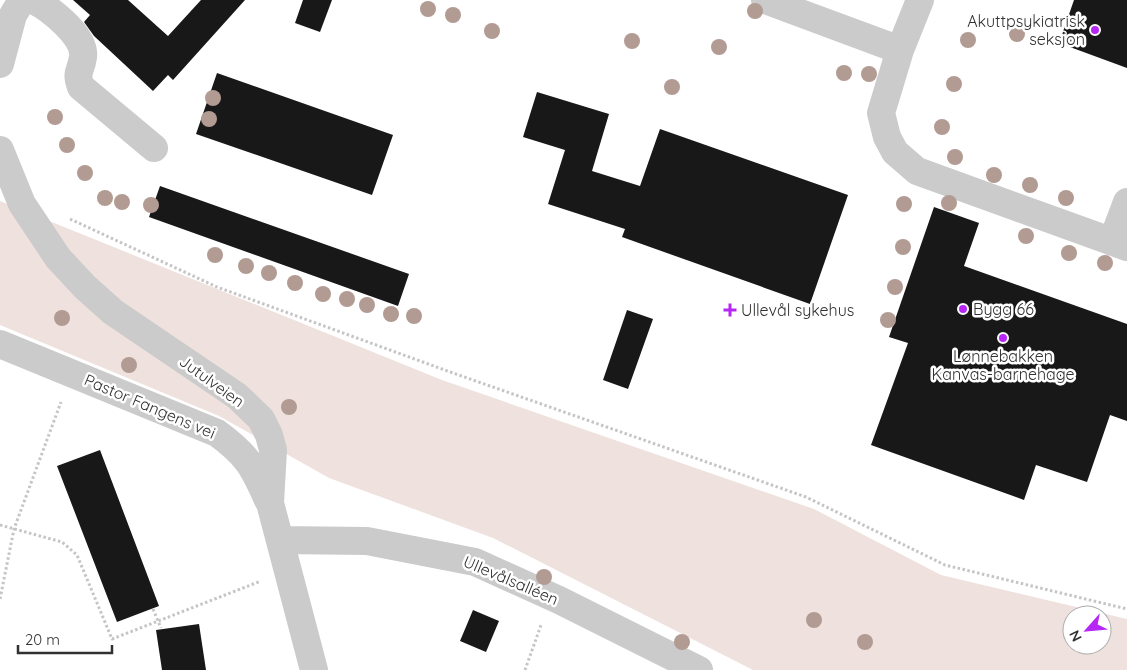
<svg xmlns="http://www.w3.org/2000/svg" width="1127" height="670" font-family="Quicksand,sans-serif">
  <rect width="100%" height="100%" fill="#fff"/>
  <path fill="#efe2de" fill-rule="evenodd" d="M0,201l442,179 372,129 127,66 186,44v51h-374l-260,-132 -164,-60 -110,-62 -219,-91zM1072,615h30v30h-30z"/>
  <path fill="#181818" d="M73,0h55l40,36 33,-36h44l-72,80 -5,-5 -15,16 -59,-55 -10,-14 6,-7z
    M303,0h29l-12,32 -25,-9z
    M1074,0h53v68l-68,-25z
    M217,73l176,62 -21,60 -176,-61z
    M537,92l72,22 -17,57 48,15 20,-57 188,66 -38,109 -188,-67 3,-8 -77,-25 17,-54 -42,-13z
    M160,186l249,88 -11,32 -249,-89z
    M934,207l45,16 -15,43 163,58v97l-17,-6 -23,67 -51,-17 -12,35 -153,-55 37,-102 -19,-6z
    M627,310l26,9 -25,70 -25,-9z
    M100,450l59,156 -42,16 -60,-156z
    M473,610l26,11 -13,31 -26,-11z
    M199,624l7,46h-44l-6,-40z"/>
  <g fill="none" stroke-linecap="round" stroke-linejoin="round">
    <path stroke="#c5c5c5" stroke-width="3" stroke-dasharray="2.5 2.5" stroke-linecap="butt" d="M70,219l147,68 236,86 353,124 139,68 182,44
      M0,525l62,17 15,13 35,84 149,-58
      M0,599l14,-70 47,-127
      M525,670l16,-45"/>
    <path stroke="#cbcbcb" stroke-width="28" d="M33,0c16,8 53,36 50,57 -2,15 -8,14 -2,30l73,61
      M765,0l135,50
      M920,0l-20,50 -19,63 6,24 8,15 22,19 210,76
      M0,64l13,-49 9,-15
      M0,150l22,54 36,54 27,29 28,25 124,84 24,23 8,16 4,15 -3,53 44,167
      M1112,242l15,-40
      M0,344l217,89c30,22 36,33 51,67
      M280,540l87,1 108,21 84,38 140,70"/>
    <path stroke="#c5c5c5" stroke-width="3" stroke-dasharray="2.5 2.5" stroke-linecap="butt" d="M153,609l8,19"/>
  </g>
  <g fill="#b19b92">
    <circle cx="428" cy="9" r="8"/>
    <circle cx="755" cy="11" r="8"/>
    <circle cx="453" cy="15" r="8"/>
    <circle cx="492" cy="31" r="8"/>
    <circle cx="1017" cy="34" r="8"/>
    <circle cx="968" cy="40" r="8"/>
    <circle cx="632" cy="41" r="8"/>
    <circle cx="719" cy="47" r="8"/>
    <circle cx="844" cy="73" r="8"/>
    <circle cx="869" cy="74" r="8"/>
    <circle cx="954" cy="84" r="8"/>
    <circle cx="672" cy="87" r="8"/>
    <circle cx="213" cy="98" r="8"/>
    <circle cx="55" cy="117" r="8"/>
    <circle cx="209" cy="119" r="8"/>
    <circle cx="942" cy="127" r="8"/>
    <circle cx="67" cy="145" r="8"/>
    <circle cx="955" cy="157" r="8"/>
    <circle cx="85" cy="173" r="8"/>
    <circle cx="994" cy="175" r="8"/>
    <circle cx="1030" cy="185" r="8"/>
    <circle cx="105" cy="198" r="8"/>
    <circle cx="1066" cy="198" r="8"/>
    <circle cx="122" cy="202" r="8"/>
    <circle cx="949" cy="203" r="8"/>
    <circle cx="904" cy="204" r="8"/>
    <circle cx="151" cy="205" r="8"/>
    <circle cx="1026" cy="236" r="8"/>
    <circle cx="903" cy="247" r="8"/>
    <circle cx="1069" cy="253" r="8"/>
    <circle cx="215" cy="255" r="8"/>
    <circle cx="1105" cy="263" r="8"/>
    <circle cx="246" cy="266" r="8"/>
    <circle cx="269" cy="273" r="8"/>
    <circle cx="295" cy="283" r="8"/>
    <circle cx="895" cy="287" r="8"/>
    <circle cx="323" cy="294" r="8"/>
    <circle cx="347" cy="299" r="8"/>
    <circle cx="367" cy="305" r="8"/>
    <circle cx="391" cy="314" r="8"/>
    <circle cx="414" cy="316" r="8"/>
    <circle cx="62" cy="318" r="8"/>
    <circle cx="888" cy="320" r="8"/>
    <circle cx="129" cy="365" r="8"/>
    <circle cx="289" cy="407" r="8"/>
    <circle cx="544" cy="577" r="8"/>
    <circle cx="814" cy="620" r="8"/>
    <circle cx="682" cy="642" r="8"/>
    <circle cx="865" cy="642" r="8"/>
  </g>
  <g fill="#b626f4" stroke="#fff" stroke-width="2">
    <circle cx="1095" cy="30" r="5"/>
    <circle cx="963" cy="309" r="5"/>
    <path d="M727.5 302.5h5v5h5v5h-5v5h-5v-5h-5v-5h5z"/>
    <circle cx="1003" cy="338" r="5"/>
  </g>
  <g text-anchor="middle" dominant-baseline="central" stroke-width="5" stroke-linejoin="round" paint-order="stroke">
    <g font-size="16" fill="#313131" stroke="#fff" text-anchor="start">
      <text x="1085" y="21" text-anchor="end">Akuttpsykiatrisk<tspan x="1085" dy="18">seksjon</tspan></text>
      <text x="973" y="309">Bygg 66</text>
      <text x="741" y="310">Ullevål sykehus</text>
      <text x="1003" y="356" text-anchor="middle">Lønnebakken<tspan x="1003" dy="18">Kanvas-barnehage</tspan></text>
    </g>
    <g font-size="16" fill="#313131" stroke="#fff">
      <text transform="translate(212 381) rotate(36)">Jutulveien</text>
      <text transform="translate(150 406) rotate(23)">Pastor Fangens vei</text>
      <text transform="translate(511 580) rotate(23)">Ullevålsalléen</text>
    </g>
  </g>
  <g transform="translate(1087 630) rotate(243)"><circle r="24" fill="#ffffff" stroke="#adadad"/>
  <path d="M0-4L9 19L0 12L-9 19Z" fill="#b626f4"/>
  <text y="-8" font-size="14" font-weight="bold" text-anchor="middle" fill="#313131">N</text>
  </g>
  <path d="M18 645v8h94v-8" fill="none" stroke="#313131" stroke-width="2.5"/>
  <text x="25" y="645" font-size="15" fill="#313131" stroke="#ffffff" stroke-width="4" paint-order="stroke">20 m</text>
</svg>
